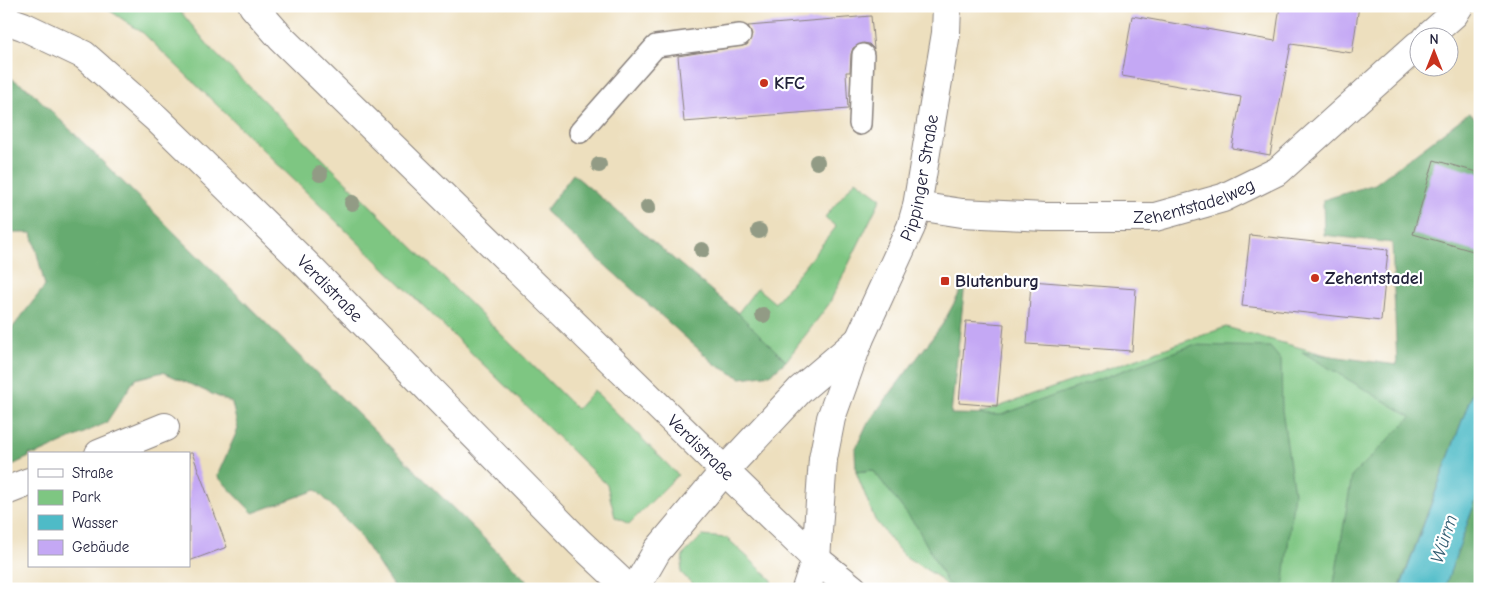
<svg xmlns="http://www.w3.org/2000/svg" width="1486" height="595" font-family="'Comic Neue',sans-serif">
  <rect width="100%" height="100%" fill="#fff"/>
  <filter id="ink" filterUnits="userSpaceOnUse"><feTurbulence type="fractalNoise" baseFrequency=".02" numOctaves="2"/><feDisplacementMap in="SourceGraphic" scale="10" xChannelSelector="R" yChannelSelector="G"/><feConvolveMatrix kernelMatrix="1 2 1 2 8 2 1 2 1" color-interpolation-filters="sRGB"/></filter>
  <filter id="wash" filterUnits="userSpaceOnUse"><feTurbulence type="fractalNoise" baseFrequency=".0096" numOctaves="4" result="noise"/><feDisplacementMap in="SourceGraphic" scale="20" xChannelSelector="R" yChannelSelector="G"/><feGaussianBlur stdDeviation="1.12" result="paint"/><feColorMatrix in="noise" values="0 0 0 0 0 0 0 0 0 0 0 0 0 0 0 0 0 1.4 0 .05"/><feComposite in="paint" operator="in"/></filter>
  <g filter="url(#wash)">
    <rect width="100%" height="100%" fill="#eddfbe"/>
    <path fill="#7ec682" stroke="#50745e" d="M103,6h73l37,45 364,358 17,-19 84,85 -49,49 -14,-7 -8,-32 -464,-452z
      M856,180l25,18 -52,106 -43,57 -48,-48 19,-25 18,15 61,-76 -11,-10z
      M1226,327l236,66 18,-35v231h-531l-11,-12 -35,-22 -28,-35 -19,-48 17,-2 6,8 102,-65z
      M702,536l25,2 45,42 -1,9h-73l-17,-16 2,-18z"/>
    <path fill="#66ab70" stroke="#446656" d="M6,75l24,15 500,494 1,5h-136l-40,-60 -39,-39 -63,23 -36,-37 21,-47 -6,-26 -69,-31 -28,7 -29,44 -69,31h-8v3l-23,11v-132l39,-50 -13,-53h-26z
      M1469,113l11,9v250l-81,217h-66l19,-113 59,-59 -109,-65 95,13 -5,-122 -68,-8 -1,-35 52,-16z
      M573,174l165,139 48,48 -15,13 -30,4 -25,-13 -171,-154z
      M965,283l-14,131 50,1 192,-70 77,2 11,13 1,50 12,83 -11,96h-328l-8,-6 -30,-56 -44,-57 -17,2 -1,-22 12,-26 75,-99z
      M1480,488v101h-36z"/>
    <path fill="#4ebbc7" stroke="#386e81" d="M1480,372v116l-36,101h-44z"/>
    <g id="blocks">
      <path fill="#c4a8f4" d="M1280,6h79l-7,47 -61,-9 -21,111 -38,-7 9,-51 -119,-21 10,-60 143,25z
        M871,16l3,33 -5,-5 -6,-1 -10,5 -2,6 -1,18h-4l2,37 -164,13 -6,-66 69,-11 5,-11 -4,-8z
        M1434,160l46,13v80l-67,-19z
        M1250,235l138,15 -7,71 -139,-15z
        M1031,281l105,8 -4,62 -105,-7z
        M966,321l38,3 -7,82 -38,-3z
        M189,453h3l35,94 -38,14z"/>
    </g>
  </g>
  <g filter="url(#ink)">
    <use href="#blocks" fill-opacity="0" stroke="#88807c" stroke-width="1"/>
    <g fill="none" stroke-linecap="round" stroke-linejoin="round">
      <g stroke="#88807c" stroke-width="24">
        <path id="service" d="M860,124l3,-69
          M580,132l76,-86 84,-11"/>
      </g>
      <g stroke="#88807c" stroke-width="30">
        <g id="minor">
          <path d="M1427,38l27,-24 5,-8"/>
          <path id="s1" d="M917,206l45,7 83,4h110l68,-19 55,-27 140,-126"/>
          <path d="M99,454l66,-27"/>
          <path d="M6,491l23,-9"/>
        </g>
      </g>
      <g stroke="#88807c" stroke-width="30">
        <g id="secondary">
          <path d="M635,589l22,-38 68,-81 75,-80 59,-50"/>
          <path id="s2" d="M806,589l10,-30 7,-100 8,-41 28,-78 52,-113 6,-21 29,-173 1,-27"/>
        </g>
      </g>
      <g stroke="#88807c" stroke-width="30">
        <g id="primary">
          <path id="s3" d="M253,6l29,33 490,478 44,42 37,30"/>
          <path id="s4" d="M6,20l17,6 61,29 73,64 147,143 275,280 50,47"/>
        </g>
      </g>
      <use href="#service" stroke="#fff" stroke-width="21"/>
      <use href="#minor" stroke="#fff" stroke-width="28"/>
      <use href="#secondary" stroke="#fff" stroke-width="28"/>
      <use href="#primary" stroke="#fff" stroke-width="28"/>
    </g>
    <g fill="#929b85">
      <circle cx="817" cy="162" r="8"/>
      <circle cx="599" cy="165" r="8"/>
      <circle cx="320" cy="174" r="8"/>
      <circle cx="352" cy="203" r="8"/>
      <circle cx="648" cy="207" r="8"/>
      <circle cx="759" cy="231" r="8"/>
      <circle cx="702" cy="250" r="8"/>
      <circle cx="763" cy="315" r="8"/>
    </g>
  </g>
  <g fill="#c8321e" stroke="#fff" stroke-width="2">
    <circle cx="764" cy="83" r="5"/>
    <circle cx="1315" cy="278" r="5"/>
    <rect x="940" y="276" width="10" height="10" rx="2.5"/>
  </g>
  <g text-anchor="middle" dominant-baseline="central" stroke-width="4.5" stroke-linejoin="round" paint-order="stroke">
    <g font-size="18" font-weight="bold" fill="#22223b" stroke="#fff" text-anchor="start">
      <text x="774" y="83">KFC</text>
      <text x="1325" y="278">Zehentstadel</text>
      <text x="955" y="281">Blutenburg</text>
    </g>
    <g font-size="18" fill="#22223b" stroke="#fff">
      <text stroke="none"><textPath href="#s2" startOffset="431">Pippinger Straße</textPath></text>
      <text stroke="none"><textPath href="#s1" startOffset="280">Zehentstadelweg</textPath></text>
      <text stroke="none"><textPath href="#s4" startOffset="425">Verdistraße</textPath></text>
      <text stroke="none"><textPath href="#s3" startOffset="629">Verdistraße</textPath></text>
    </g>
    <g font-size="19" font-style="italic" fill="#345f73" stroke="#fff">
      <text transform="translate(1444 539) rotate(-72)">Würm</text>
    </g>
  </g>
  <rect width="1486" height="595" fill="none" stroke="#fff" stroke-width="25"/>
  <rect x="28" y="452" width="162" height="115" fill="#ffffff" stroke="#a7a7b1"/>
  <rect x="38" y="469" width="25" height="8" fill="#ffffff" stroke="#a7a7b1"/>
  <text x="72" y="478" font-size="15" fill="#22223b">Straße</text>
  <rect x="38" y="490" width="25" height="15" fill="#7ec682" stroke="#a7a7b1"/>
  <text x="72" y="502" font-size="15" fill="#22223b">Park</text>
  <rect x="38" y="515" width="25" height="15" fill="#4ebbc7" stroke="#a7a7b1"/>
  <text x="72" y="528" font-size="15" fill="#22223b">Wasser</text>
  <rect x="38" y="540" width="25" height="15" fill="#c4a8f4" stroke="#a7a7b1"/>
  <text x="72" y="552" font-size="15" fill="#22223b">Gebäude</text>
  <g transform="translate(1434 52)"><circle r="24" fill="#ffffff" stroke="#a7a7b1"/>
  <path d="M0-4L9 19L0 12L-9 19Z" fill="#c8321e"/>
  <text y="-8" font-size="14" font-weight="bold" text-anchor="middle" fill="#22223b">N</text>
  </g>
</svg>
